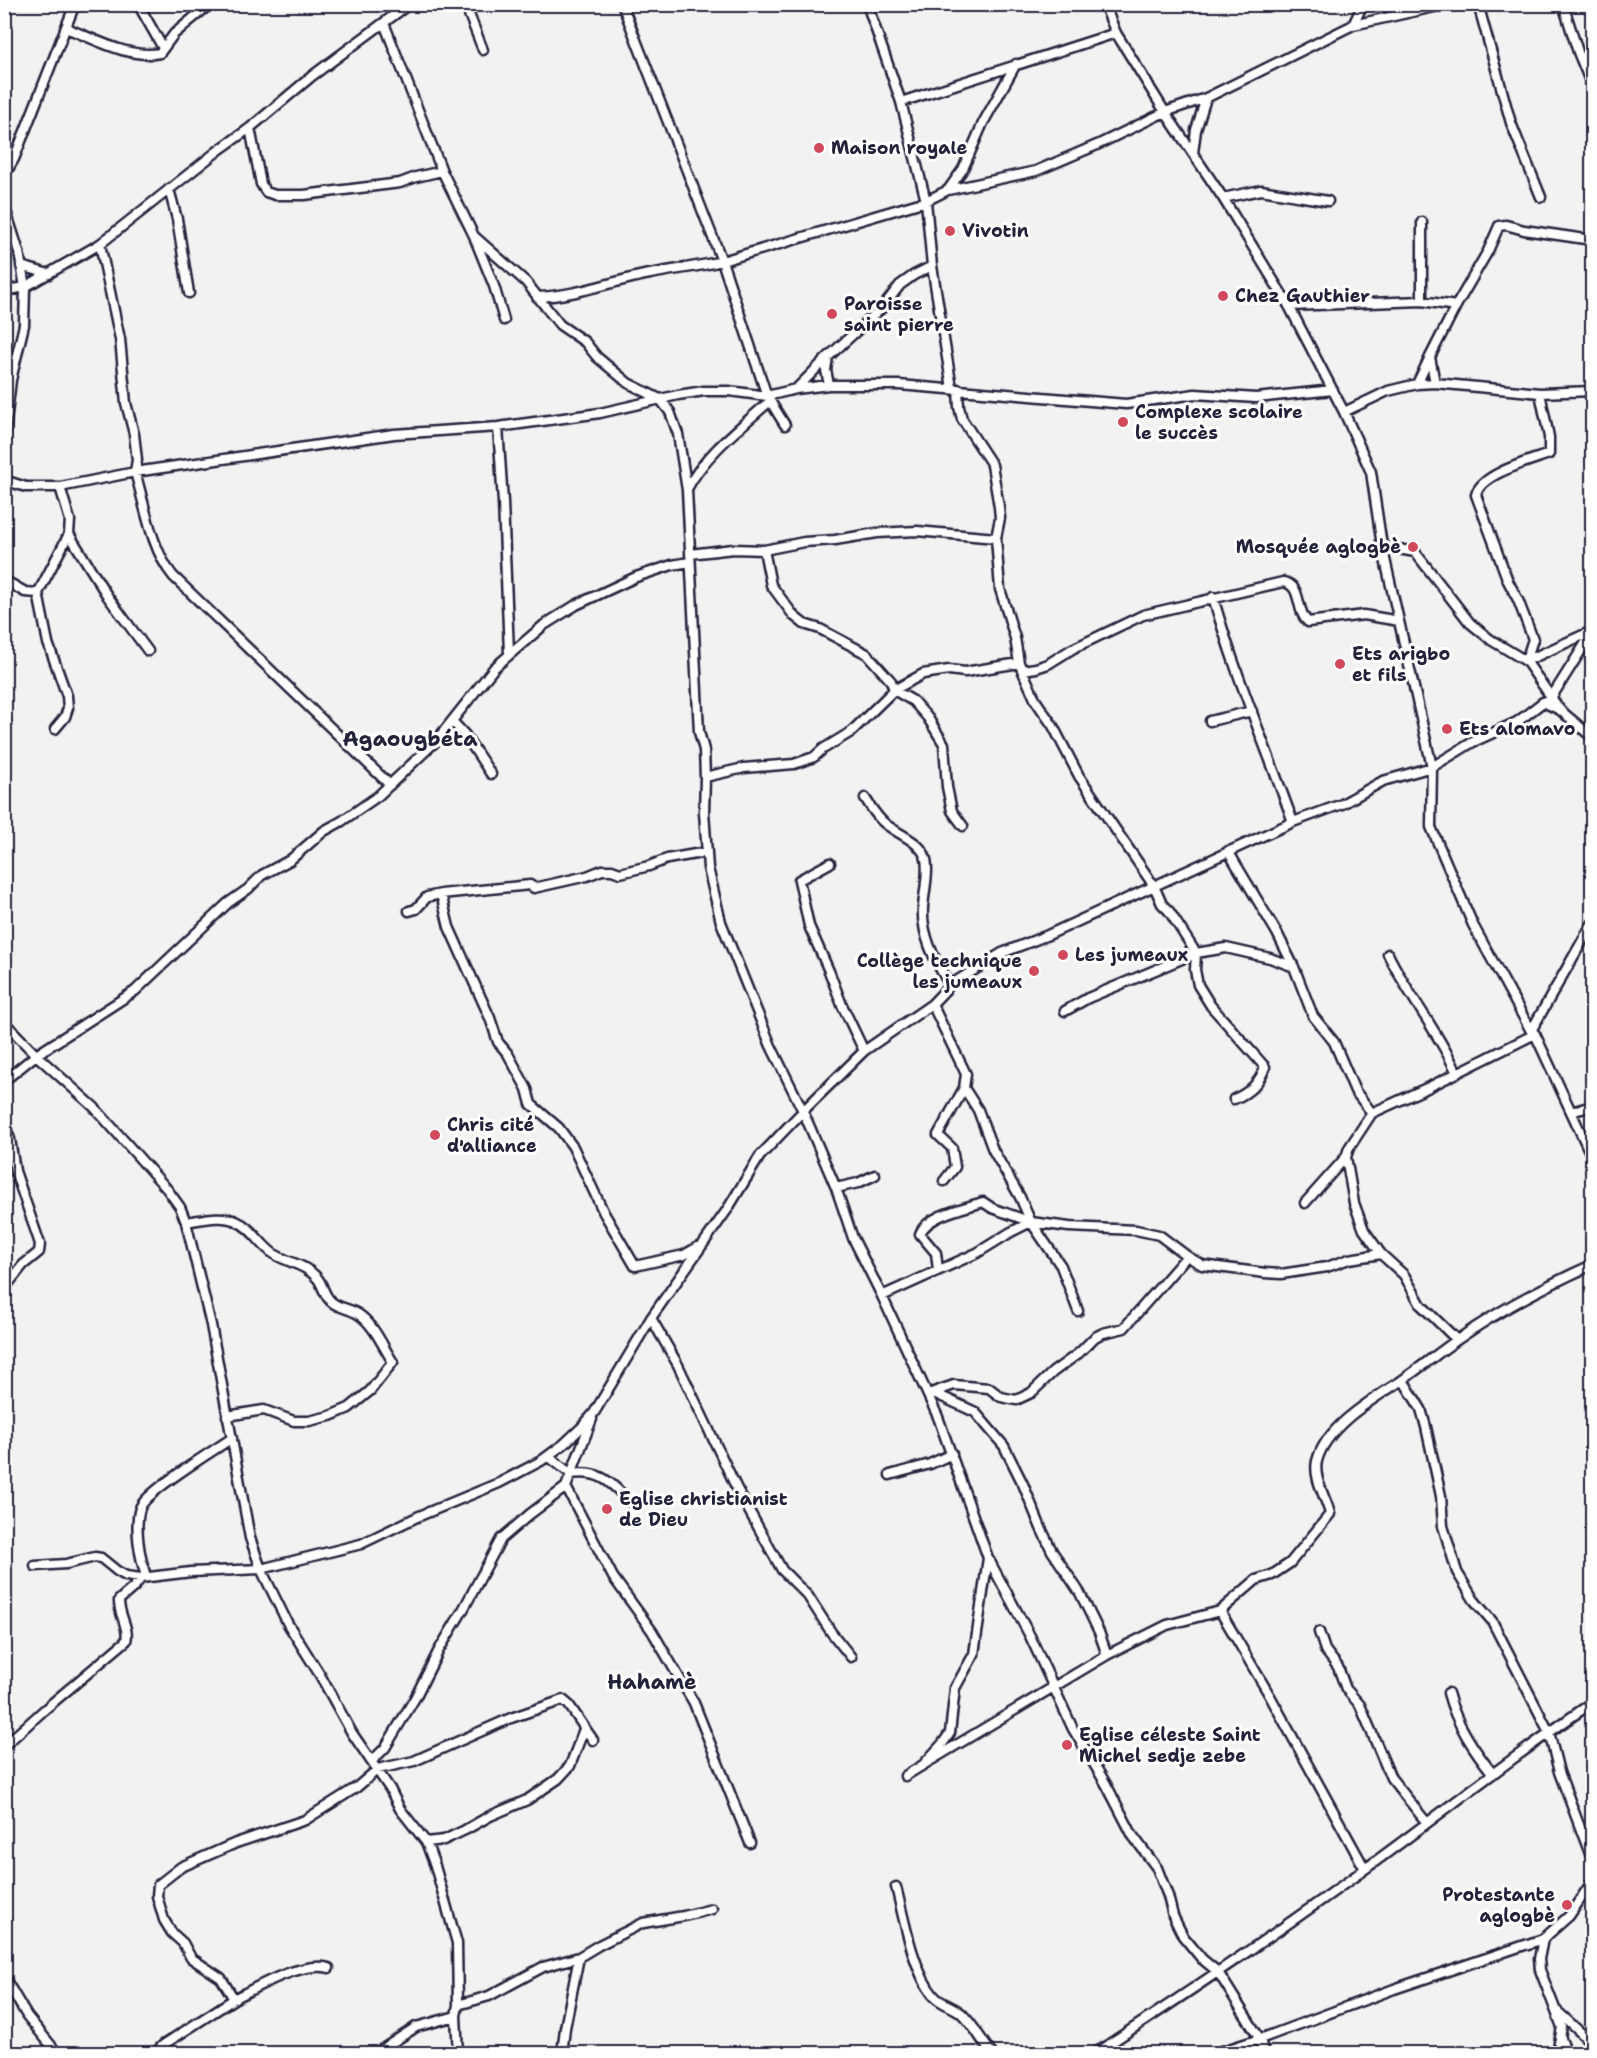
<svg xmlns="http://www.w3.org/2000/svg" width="1597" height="2058" font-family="'Shantell Sans',sans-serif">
  <rect width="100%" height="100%" fill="#f2f2f3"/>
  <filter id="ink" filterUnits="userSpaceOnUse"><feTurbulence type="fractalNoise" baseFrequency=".0167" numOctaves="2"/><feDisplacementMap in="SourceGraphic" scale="12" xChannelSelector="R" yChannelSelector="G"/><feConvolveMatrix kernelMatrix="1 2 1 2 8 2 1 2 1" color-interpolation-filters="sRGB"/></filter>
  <g filter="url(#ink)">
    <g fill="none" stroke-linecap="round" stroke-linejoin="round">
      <g stroke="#22223b" stroke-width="13">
        <path id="minor" d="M138,4l25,44
          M465,4l18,46
          M622,4l100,257 45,135 18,29
          M867,4l34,98 25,99 6,65 20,122
          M1104,4l12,29 49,79 58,86 66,108 55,106 27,60 11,74 50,221 -1,60 42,98 58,106 4,3 57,123
          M1478,4l33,119 30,74
          M1563,4l15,48 14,34
          M384,23l58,148 32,65 52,46 34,43 25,17 12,15 31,26 32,16 10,13 8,22 9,56 12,242 5,18 1,27 -1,35 4,56 13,54 50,124 32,65 33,77 17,50 29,58 56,121 50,141 42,78 43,93 33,55 27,52 24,32 11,28 5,20 10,20 19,23 16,13 42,67 4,15
          M1353,25l95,-21
          M66,28c29,11 63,31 94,25l14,-19 36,-30
          M901,102l215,-69
          M250,128l11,56 5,8 9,3h29l96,-12 16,-6 26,-6
          M1193,153l3,-23 10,-32
          M4,176l10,-17 61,-155
          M169,189l8,30 12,74
          M948,190l15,-21 20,-46 33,-59
          M1223,198l38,-8 67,11
          M4,205l15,47 6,35 -1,38 -13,55 -7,60
          M475,239l19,47 10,34
          M100,244l20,95 6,64 8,31 3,26 -2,12c10,33 16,77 38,104l217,209
          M21,266l28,8
          M4,291l21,-4 75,-43 119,-94 31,-22 62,-52 97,-72
          M537,297c39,-1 75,-16 113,-23 24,-5 48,-7 72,-13l204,-60 22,-11 88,-19 61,-26 68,-33 41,-14 147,-73 10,-21
          M1422,301v-79
          M1289,306l133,-5 34,5 32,-55 11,-25 7,-1 18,5 68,10
          M1430,357l26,-51
          M1417,384l13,-27 5,26
          M829,385l-3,-15 2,-13 55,-50 17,-22 14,-10 18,-9
          M796,389l31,-31
          M1540,393l9,44v17c-19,7 -69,20 -73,41l32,86 10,19 15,39 -7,22 66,-30
          M1344,412l44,-21 29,-7 18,-1 105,10 52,-2
          M498,427l5,75 6,151
          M4,480l22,7h34l75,-15 259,-38 104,-7 102,-14 78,-18 26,-4h25l38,5 29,-7 33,-4h70l227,19 69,-10 61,4 77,-8
          M687,489c18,-35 54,-62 83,-88
          M69,534l39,63 40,54
          M1382,546l33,6 55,71 21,17 35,21 34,49 32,27
          M764,550l7,35 23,31 10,8 16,5 47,25 24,27 3,9 19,11 15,17 16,26 3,43 5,24 11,15
          M690,554l43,-5 31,1 40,-8 31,-2 42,-7 40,-2 79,7
          M4,580l21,12 13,1
          M1213,597c22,77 53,150 80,225
          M1019,663l17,38 17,25 26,50 75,110 8,18 7,7 27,42 -1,17 3,15 13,21 54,61c-5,15 -16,26 -31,32
          M1023,670l13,-2 12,-4 24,-15 71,-34 140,-33c20,3 12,29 25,40l56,-7 35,6
          M1546,701l5,-3 41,-65
          M452,721l13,14 26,39
          M1210,721l42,-10
          M55,729l10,-12 3,-9 -1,-12 -19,-53 -10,-50 31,-59 1,-14 -10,-33
          M705,777l39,-9 50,-4 20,-7 9,-8 28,-17 43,-42 29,-16 26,-4 16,2 54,-9 -4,-25 -15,-49 -4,-51 4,-20 -1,-11 -7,-42 -30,-46 -3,-12 -1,-18
          M865,798c5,8 10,16 17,23 12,12 36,18 43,35 5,12 -1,37 -2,51 -2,28 12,55 27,78
          M1228,851l49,82 17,34 19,49 21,26 21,49 17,22
          M830,863l-31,17 10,46 20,45 13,34 22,46
          M441,894l8,33 41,91 8,24 10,12 19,35 4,15 28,24 14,19 31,66 31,53 49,-11 14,-8
          M409,911l7,-2 11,-12 14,-3 89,-9 4,3 53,-12 15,-6h10l8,3 29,-7 18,-7 40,-7
          M1388,954c20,41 50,77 69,119
          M932,1004l34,70 -2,14 14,22 15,40 27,47 11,25 38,5 67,3 23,5 28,21 15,9 63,8 16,1 46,-7 22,-8 32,-5
          M1065,1011l23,-13 108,-45 30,-5 44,10 24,9
          M4,1022l32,33 58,52 73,82 13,18 6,15 25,103 39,213 11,31 27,55 32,51 32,58 38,56 10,20 26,33 9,24 22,77 1,62 -2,11 2,38
          M1531,1031l61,-107
          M4,1081l32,-26 99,-64 93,-88 20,-14 14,-14 28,-15 34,-29 18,-10 36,-25 58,-55 58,-73 50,-43 32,-20 60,-28 36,-12 18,-3
          M1571,1112l21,-6
          M4,1123l6,16 5,32 25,73 -1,8 -16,13 -19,24
          M1346,1157l8,46 10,27 17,24 23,21 17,30 36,35
          M944,1181l11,-14 -3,-19 -14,-13 26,-47
          M836,1188l22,-5 17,-8
          M1305,1203l41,-46 3,-9 23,-35 57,-26 106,-53
          M186,1222c15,-2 35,-8 50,-1 17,7 24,24 38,33 15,9 33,11 44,25 6,8 6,18 15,24 7,5 17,6 25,11 16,10 25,33 35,48l-23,29 -21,17 -19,8 -21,5h-15l-30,-11 -37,6
          M938,1270l-2,-17 -16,-19c7,-19 45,-26 63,-32l9,6 39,14
          M882,1296l95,-43 34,-21 20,-10 30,44 17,45
          M651,1318l27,47 59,124 45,81 26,26 23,36 20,25
          M1403,1380l18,29 5,18 15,69 2,30 14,46 17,28 18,21 57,111 10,40 33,87
          M931,1393l23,-8 35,3 12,9 15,3 15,-7 22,-21 26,-19 16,-16 8,-4 21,-5 63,-72
          M592,1419l-26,68 47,90 39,54 42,72 56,140
          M548,1456l23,18c31,-4 40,9 60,29
          M890,1475l40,-11 22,-10
          M35,1566l31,-2 29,-7 6,1 16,13 9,5 15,2 50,-6 70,-3 100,-25 56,-27 82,-34 42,-22 23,-17 17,-16 13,-15 57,-95 76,-108 33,-54 43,-45 61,-60 68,-47 18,-19 52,-32 46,-18 245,-113 49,-18 41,-23 49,-14 41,-25 44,-20 26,-20 17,8
          M146,1576c-6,-18 -12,-49 -6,-68 6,-17 75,-58 92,-70
          M1220,1611l50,85 95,173
          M1319,1632l6,18 13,17 8,22 14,16 31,73 36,45
          M1107,1655l60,-30 53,-14 36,-31 16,-5 18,-12 40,-49c-4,-17 -17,-35 -13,-53 9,-35 56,-62 84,-80 19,-13 37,-28 56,-41 42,-30 88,-54 135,-75
          M1448,1693c8,31 26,57 45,81
          M4,1746l40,-36 82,-69c4,-13 -8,-27 -7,-41l15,-13 7,-9
          M372,1761l13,-13 30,-50 24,-48 24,-40 38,-71 29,-25 36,-27
          M923,1765l184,-110 -8,-23 -19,-39 -28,-42 -11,-23 -18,-44 -19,-38 -29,-34 -41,-19
          M905,1776l18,-11 20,-22 7,-10 5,-45 19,-34 14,-96
          M426,1842l18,-2 21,-10 25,-14 37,-16 31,-21 12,-13 14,-37
          M896,1887c8,31 17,85 38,109 7,8 19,10 27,17 13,12 20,27 31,41
          M1543,1939l-4,20 1,11 22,57 -5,27
          M579,1957l20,-12 44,-22 41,-7 28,-7
          M329,1968c-27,-7 -71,18 -95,31l-13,-21 -30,-20 -8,-15 -11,-10 -8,-13 -7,-24 1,-11 23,-18 55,-24 69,-23 52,-33 21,-18 36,-8 97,-43 52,-18 6,5 24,35
          M4,1977l23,39 31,38
          M458,2005l31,-9 54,-29 36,-10 -14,71 -3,26
          M1557,2011l35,32
          M1561,2039l6,15
          M154,2054l9,-9 71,-46
          M375,2054l41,-27 40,-11
          M1094,2054c92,-60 183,-121 271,-185 76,-55 149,-114 227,-166
          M1213,2054l47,-15 134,-50 149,-50 26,-23 23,-34"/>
      </g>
      <use href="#minor" stroke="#fff" stroke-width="8"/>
    </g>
  </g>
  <g fill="#d1495b" stroke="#fff" stroke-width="2">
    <circle cx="819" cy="148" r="6"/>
    <circle cx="950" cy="231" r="6"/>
    <circle cx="1223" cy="296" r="6"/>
    <circle cx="832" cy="314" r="6"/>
    <circle cx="1123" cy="422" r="6"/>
    <circle cx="1413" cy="547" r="6"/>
    <circle cx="1340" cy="664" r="6"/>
    <circle cx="1447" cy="729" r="6"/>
    <circle cx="1063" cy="955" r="6"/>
    <circle cx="1034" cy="971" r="6"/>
    <circle cx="435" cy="1135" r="6"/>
    <circle cx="607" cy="1509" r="6"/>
    <circle cx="1067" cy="1745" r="6"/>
    <circle cx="1567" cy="1905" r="6"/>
  </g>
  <g text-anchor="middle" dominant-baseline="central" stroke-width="6" stroke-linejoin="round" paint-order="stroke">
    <g font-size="18" font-weight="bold" fill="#22223b" stroke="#fff" text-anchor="start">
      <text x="831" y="148">Maison royale</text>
      <text x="962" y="231">Vivotin</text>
      <text x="1235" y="296">Chez Gauthier</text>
      <text x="844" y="304">Paroisse<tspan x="844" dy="21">saint pierre</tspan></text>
      <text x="1135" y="412">Complexe scolaire<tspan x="1135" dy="21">le succès</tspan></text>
      <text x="1401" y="547" text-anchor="end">Mosquée aglogbè</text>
      <text x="1352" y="654">Ets arigbo<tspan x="1352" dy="21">et fils</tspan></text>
      <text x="1459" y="729">Ets alomavo</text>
      <text x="1075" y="955">Les jumeaux</text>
      <text x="1022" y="961" text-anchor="end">Collège technique<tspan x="1022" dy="21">les jumeaux</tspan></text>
      <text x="447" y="1125">Chris cité<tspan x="447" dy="21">d'alliance</tspan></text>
      <text x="619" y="1499">Eglise christianist<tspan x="619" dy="21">de Dieu</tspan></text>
      <text x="1079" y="1735">Eglise céleste Saint<tspan x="1079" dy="21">Michel sedje zebe</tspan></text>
      <text x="1555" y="1895" text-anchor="end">Protestante<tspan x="1555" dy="21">aglogbè</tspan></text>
    </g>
    <g font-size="21" font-weight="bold" fill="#22223b" stroke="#fff">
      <text x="410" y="739">Agaougbéta</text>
      <text x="652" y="1682">Hahamè</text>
    </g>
  </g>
  <rect width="1597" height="2058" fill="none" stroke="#fff" stroke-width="24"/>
  <rect x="12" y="12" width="1573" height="2034" fill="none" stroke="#22223b" stroke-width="2" filter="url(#ink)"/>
</svg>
